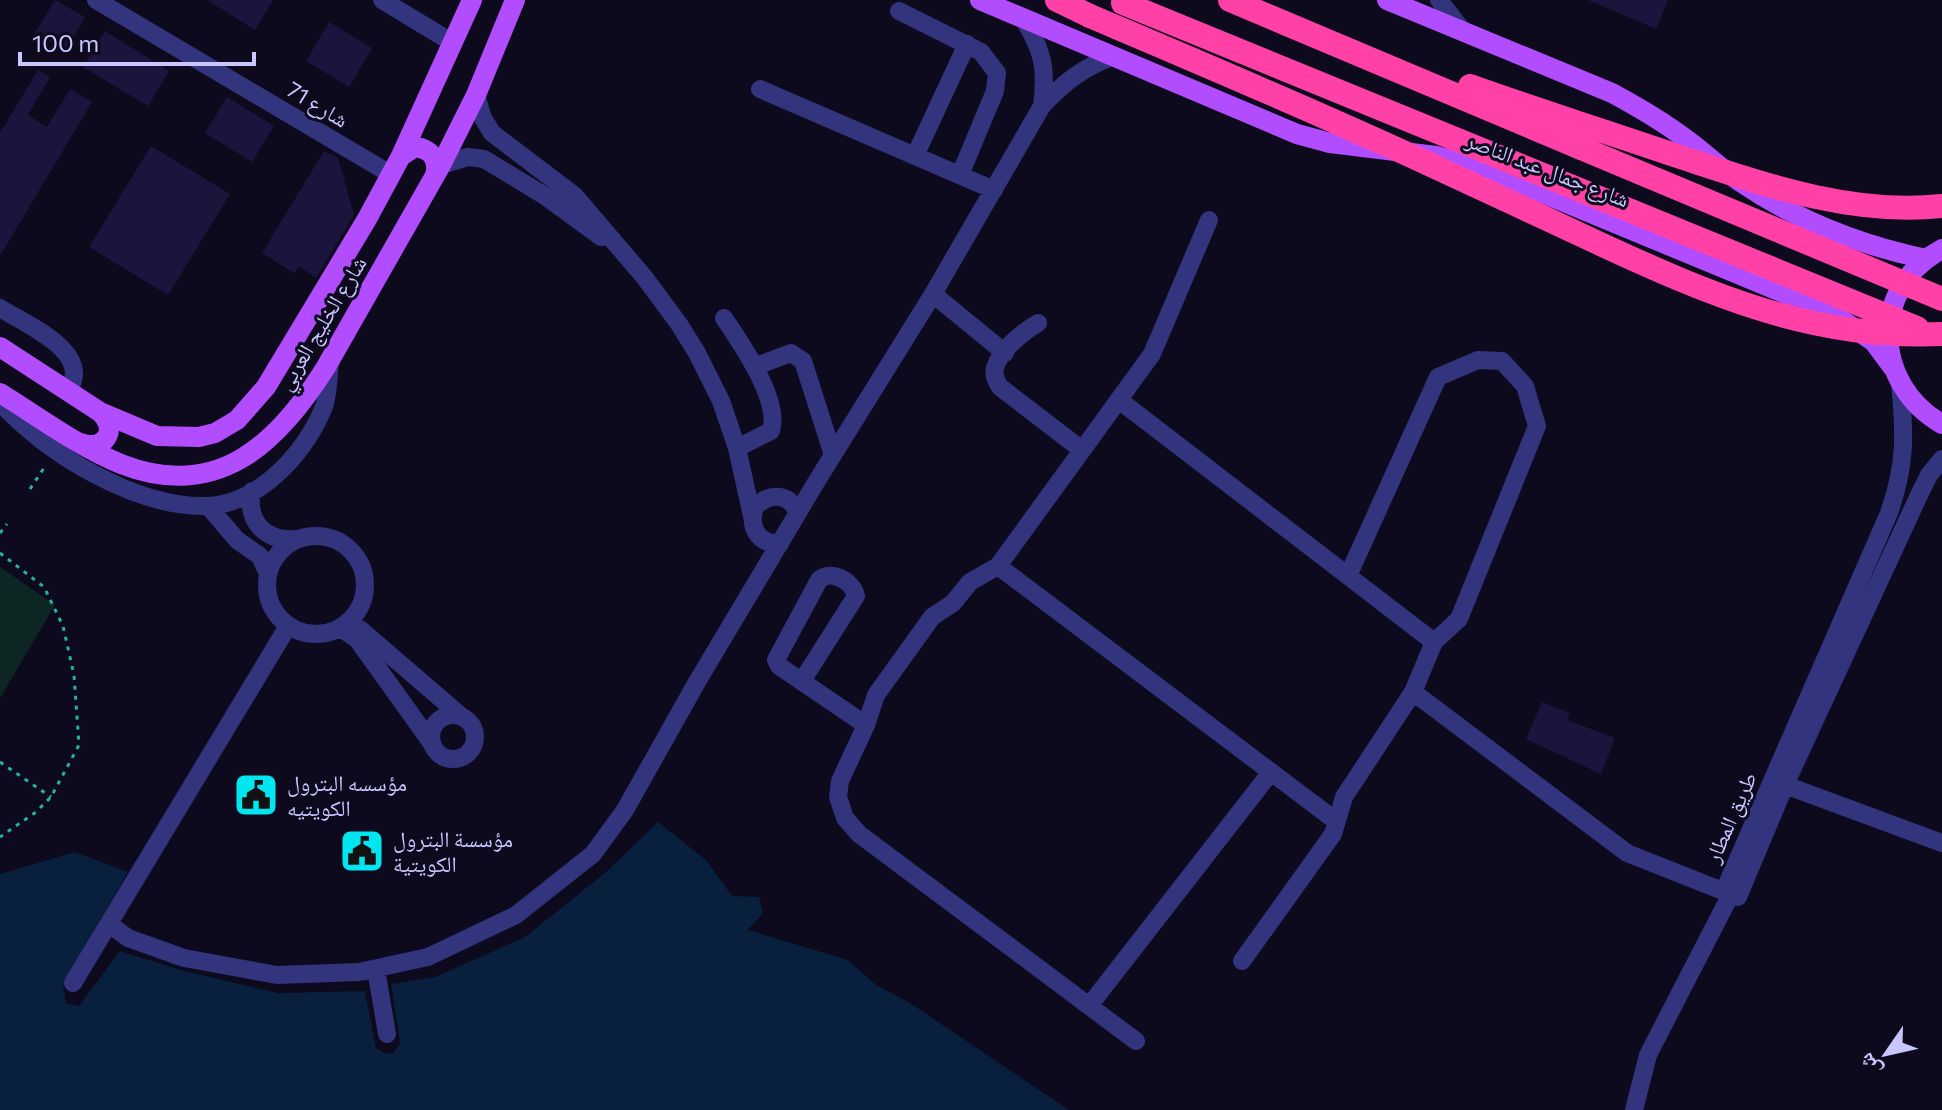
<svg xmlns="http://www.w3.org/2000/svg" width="1942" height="1110" font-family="Commissioner,'Noto Naskh Arabic',sans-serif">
  <rect width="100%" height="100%" fill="#0c0a1c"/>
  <path fill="#0d2624" d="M0,567l55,38 -55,93z"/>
  <path fill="#081f3d" d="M658,822l48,38 26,36 27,1 4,16 -15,17 100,30 28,25 34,18 159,107h-1069v-236l75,-22 53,20 -65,112 3,19 13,3 41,-55 64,20 94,22 87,-2 11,57 8,5 9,1 7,-11 -9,-59 44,-7 90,-40 81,-65z"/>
  <path fill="#1b153e" d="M55,0l30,17 -19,34 -31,-18z
    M207,0h66l-18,30z
    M1588,0h80l-12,29z
    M329,22l43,26 -23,39 -43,-26z
    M105,31l64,40 -21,35 -65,-39z
    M38,70l12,7 -22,38 19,12 23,-38 22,13 -92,154v-123z
    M227,97l47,29 -22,36 -47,-29z
    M151,146l79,48 -62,101 -79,-48z
    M324,151l14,7 16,57 -38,63 -16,-11 -6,6 -32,-20z
    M1542,702l28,11 -3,7 48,18 -14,36 -75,-35z"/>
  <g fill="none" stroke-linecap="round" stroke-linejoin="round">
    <path stroke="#26b2a2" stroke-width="3" stroke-dasharray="4 6" stroke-linecap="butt" d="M30,489l16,-24
      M0,533l7,-9
      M0,553l44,34 19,39 11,49 5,70 -28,52 -15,15 -36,25
      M0,762l51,35"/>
    <path stroke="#32347e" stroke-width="18" d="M96,0l296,175
      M382,0l71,43
      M1439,0l24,31
      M899,11l82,41 16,21 -2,18 -35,84
      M1023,18c20,33 24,50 19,88
      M760,89l234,101
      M476,95l7,23 9,15 83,63 70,82 34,46 18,29 24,48 16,47 15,68
      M915,156l52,-112
      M441,165l27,-8 16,2 61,37 56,41
      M933,294l72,59
      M0,308c27,17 94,44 68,83
      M724,318c17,25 57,83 47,113l-34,17
      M1038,323c-15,9 -38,27 -43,45 -2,7 1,13 5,19l82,63
      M756,366l35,-13 12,8 30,94
      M1119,400l315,242
      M0,402c45,51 136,106 207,104 52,-2 97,-52 116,-97 6,-13 5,-33 7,-48
      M252,491c-6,30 13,51 44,48
      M208,506l29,34 23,16 8,18
      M267 585a49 49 0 1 1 98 0a49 49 0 1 1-98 0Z
      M780,544c-22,0 -32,-17 -25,-37 15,-15 33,-14 43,5
      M998,566l338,255
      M340,628l17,11 76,106
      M360,629l101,87
      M802,681l54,-85c-3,-15 -25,-27 -37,-16l-43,80 3,6 87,59
      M1413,692l214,161 111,44 47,-112 135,-292 9,-18 13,-16
      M431 737a22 22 0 1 1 44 0a22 22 0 1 1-44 0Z
      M1785,785l157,58
      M1724,891l165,-378c17,-49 16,-78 11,-130
      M109,924l19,14 56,20 93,17 82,-3 69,-15 88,-42 77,-61 32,-44 72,-128 118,-198 118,-190 109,-188c22,-24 42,-39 72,-50
      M1242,961l91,-127 11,-37 69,-105 21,-50 25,-23 78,-193 -12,-40 -23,-25 -24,-1 -40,17 -90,199
      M376,969l11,65
      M73,983l215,-357
      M1089,1006l182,-234
      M1136,1041l-277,-207 -14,-16 -7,-21 2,-16 26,-56 10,-30 56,-78 21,-14 17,-21 28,-16 154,-212 57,-134
      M1634,1110l14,-55 83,-161"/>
    <path stroke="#b24cff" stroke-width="20" d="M980,0l317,134 33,9 106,13 46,12 350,145 42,29 20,27
      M1387,0l225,93c26,14 50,28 74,46 18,13 34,29 53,42 57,39 119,64 187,78
      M401,156l14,-9c17,2 24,13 20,29
      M1942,249c-73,39 -70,135 0,175
      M0,347l100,65 57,24 42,1 16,-4 22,-13 29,-33 101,-168 34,-63 71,-156
      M0,393c39,24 79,54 121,71 97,38 157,-21 205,-97l115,-202 35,-70 39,-95
      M81,443c24,9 38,-14 19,-31"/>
    <path stroke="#ff40a6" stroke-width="24" d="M1057,0l33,16
      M1230,0l351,148"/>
    <path stroke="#ff40a6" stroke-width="24" d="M1123,3l794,325
      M1090,16c113,48 227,96 339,148 55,26 110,51 165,77 114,53 219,99 348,93
      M1470,86c68,24 136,46 204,69 86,28 176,61 268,51
      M1581,148l361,151"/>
  </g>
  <defs>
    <g id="civic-square" transform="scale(2.3)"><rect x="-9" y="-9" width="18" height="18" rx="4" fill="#00e6f0" stroke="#0c0a1c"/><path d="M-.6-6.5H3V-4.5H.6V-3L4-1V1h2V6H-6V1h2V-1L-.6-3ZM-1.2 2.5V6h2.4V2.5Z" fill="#111"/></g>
  </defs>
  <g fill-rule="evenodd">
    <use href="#civic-square" x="256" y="795"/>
    <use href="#civic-square" x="362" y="851"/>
  </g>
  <g text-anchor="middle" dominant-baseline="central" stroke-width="6" stroke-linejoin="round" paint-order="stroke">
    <g font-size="22" fill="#c9c5ff" stroke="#0c0a1c">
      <text transform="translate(318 104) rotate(31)">شارع 71</text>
      <text transform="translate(1548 169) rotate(21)">شارع جمال عبد الناصر</text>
      <text transform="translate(321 323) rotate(-59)">شارع الخليج العربي</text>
      <text transform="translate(1730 817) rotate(-66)">طريق المطار</text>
    </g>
    <g font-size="22" fill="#c9c5ff" stroke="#0c0a1c" text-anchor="start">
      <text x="287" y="782">مؤسسه البترول<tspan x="287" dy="25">الكويتيه</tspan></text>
      <text x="393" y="838">مؤسسة البترول<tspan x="393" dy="25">الكويتية</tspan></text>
    </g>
  </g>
  <g transform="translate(1886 1054) rotate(236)" stroke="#0c0a1c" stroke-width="6" paint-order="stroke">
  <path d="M0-6L14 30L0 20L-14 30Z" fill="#c9c5ff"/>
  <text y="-12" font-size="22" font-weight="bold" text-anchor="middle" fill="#c9c5ff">ش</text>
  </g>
  <path d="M20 52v12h234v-12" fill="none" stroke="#c9c5ff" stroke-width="4"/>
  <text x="32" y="52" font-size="24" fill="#c9c5ff" stroke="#0c0a1c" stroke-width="6" paint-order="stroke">100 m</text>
</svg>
